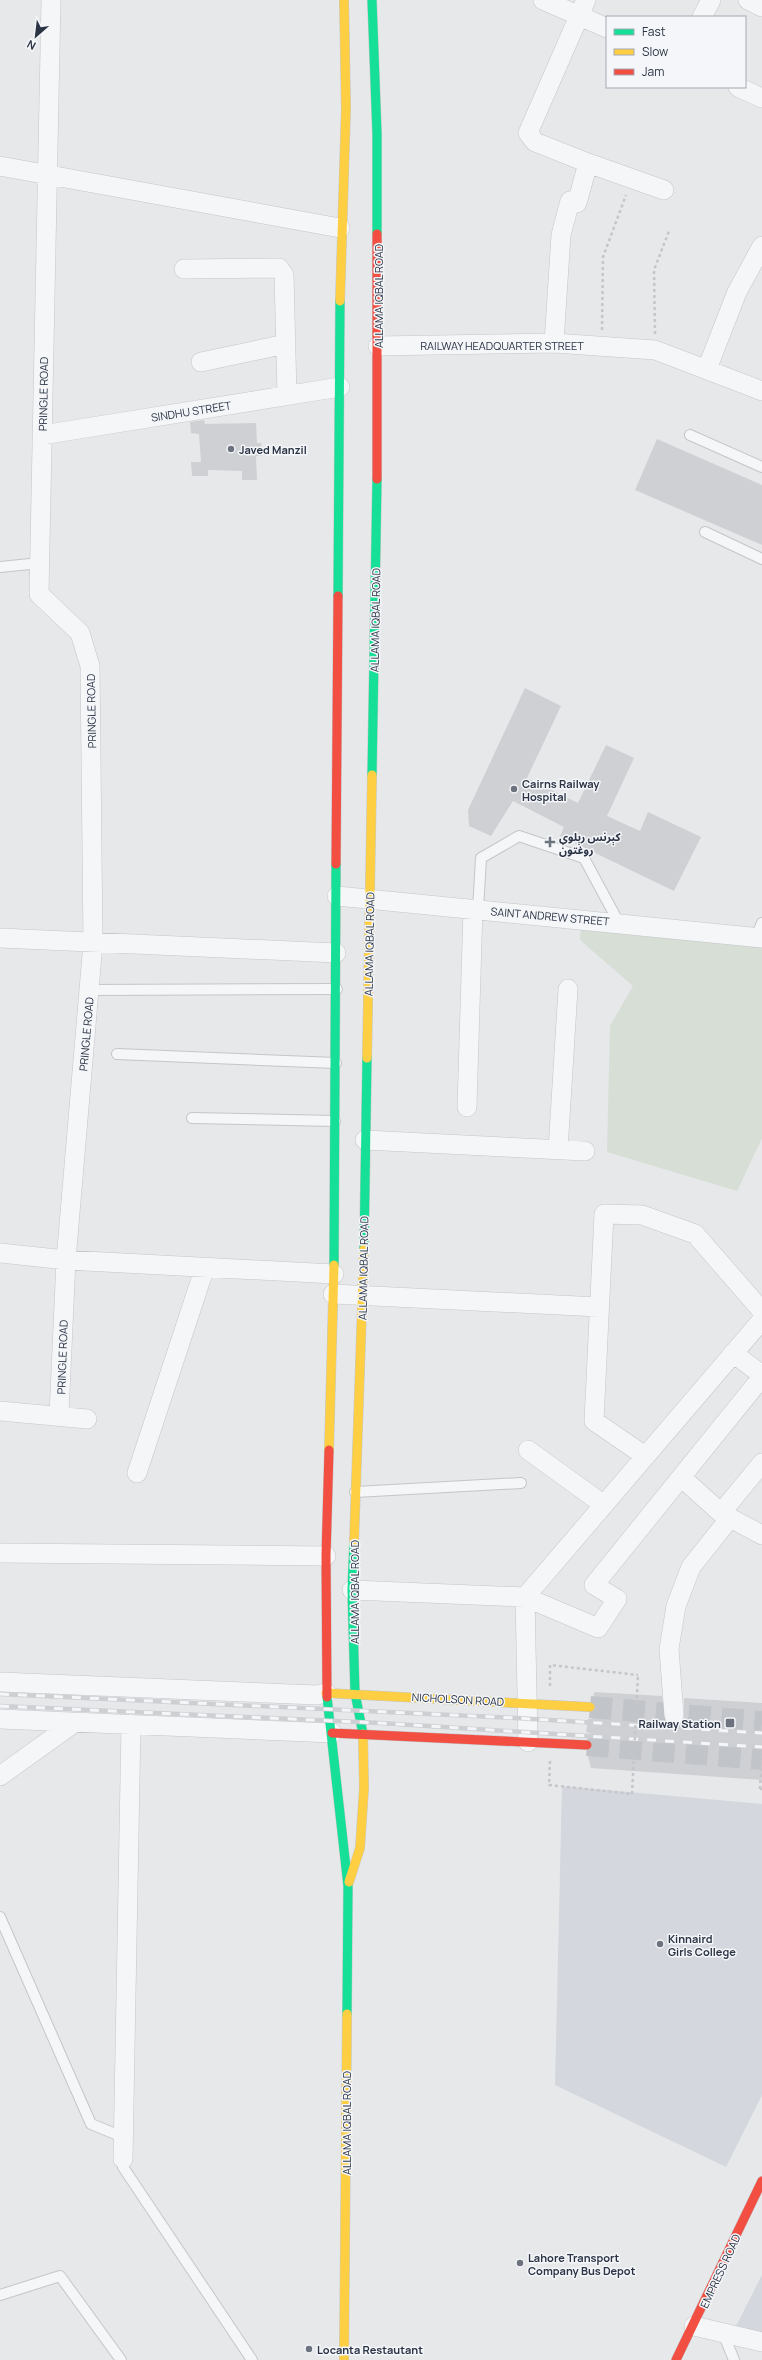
<svg xmlns="http://www.w3.org/2000/svg" width="762" height="2360" font-family="Manrope,'Noto Sans Arabic',sans-serif">
  <rect width="100%" height="100%" fill="#e6e8ea"/>
  <path fill="#d4d7dd" d="M562,1786l200,18v291l-36,72 -171,-82z
    M762,2275v62l-28,-7z"/>
  <path fill="#d6ded6" d="M581,926l181,22v190l-25,53 -130,-39 3,-126 23,-40 -53,-46z"/>
  <path fill="#ced0d3" d="M204,420l1,4 51,-1 1,20h4l1,13h-6l1,24h-15v-9l-34,-1v6h-16l-1,-14h10l-2,-28 -8,-1 -1,-11z
    M657,439l105,46v60l-127,-55z
    M525,688l36,18 -34,72 51,25 28,-58 28,13 -27,58 33,15 8,-19 53,25 -27,54 -114,-55 4,-9 -51,-26 -22,35 -22,-10 -1,-16z
    M595,1692l67,4 3,25 9,5 6,-2 4,-5v-21l78,5v77l-171,-12 -3,-11 9,-5 2,-7 -5,-10 -8,-3 2,-13 8,-1 5,-5 1,-6 -1,-6 -8,-6z"/>
  <g fill="none" stroke-linecap="round" stroke-linejoin="round">
    <path stroke="#c1c4c9" stroke-width="22" stroke-dasharray="22 11" stroke-linecap="butt" d="M590,1707l172,15
      M587,1745l175,14"/>
    <g stroke="#c4c6c8" stroke-width="12">
      <path id="lane" d="M690,435l72,32
        M705,532l57,27
        M0,567l40,-4
        M478,910l3,-52 38,-22 65,22 35,65
        M756,937l6,-14
        M90,990l247,-1
        M117,1054l219,9
        M192,1118l143,3
        M355,1492l166,-9
        M0,1917l91,207 32,13
        M123,2159v8l129,193
        M0,2295l60,-19 61,84
        M723,2333l11,27"/>
    </g>
    <g stroke="#c4c6c8" stroke-width="20">
      <path id="street" d="M51,0l-12,594 41,39 10,33 3,277 -27,317 -7,155
        M543,0l64,28
        M586,0l-58,133 7,9 53,21 76,27
        M748,0l14,7
        M702,17l9,-17
        M738,87l24,11
        M0,166l340,62
        M184,269l95,-1 5,7 3,120
        M554,343l7,-108 9,-34 7,2 11,-40
        M378,346l176,-3 101,7 107,41
        M201,362l85,-18
        M707,369l30,-77 25,-46
        M42,435l298,-48
        M337,896l425,42
        M0,938l336,15
        M467,1107l6,-198
        M365,1140l220,11
        M558,1150l10,-161
        M0,1253l66,7 268,14
        M333,1294l266,13
        M733,1353l29,22
        M0,1411l87,8
        M528,1450l76,55
        M645,1456l-51,-35 10,-207 38,1 53,19 67,77
        M137,1473l68,-206
        M681,1477l40,36 41,22
        M721,1513l41,-50
        M0,1553l326,3
        M352,1590l173,7 73,31 19,-29 -23,-14 168,-208
        M0,1682l317,13 9,-2
        M674,1715l-5,-66 7,-43 15,-39 39,-49
        M0,1719l332,14
        M528,1742l-3,-145 237,-277
        M0,1776l74,-53
        M123,2159l8,-435
        M694,2326l68,16"/>
    </g>
    <g stroke="#c4c6c8" stroke-width="10">
      <path id="fast" d="M372,0l5,134v100
        M338,596l2,-295
        M372,775l5,-296
        M364,1249l3,-191
        M334,1265l2,-401
        M354,1543l-2,47 3,103 8,41
        M327,1697l21,189 -1,128"/>
    </g>
    <g stroke="#c4c6c8" stroke-width="10">
      <path id="slow" d="M340,301l6,-193 -2,-108
        M367,1058l5,-283
        M329,1450l5,-185
        M354,1543l10,-294
        M326,1693l264,14
        M349,1882l11,-34 4,-60 -1,-54
        M344,2360l3,-346"/>
    </g>
    <g stroke="#c4c6c8" stroke-width="10">
      <path id="jam" d="M377,479v-245
        M336,864l2,-268
        M327,1697l-1,-141 3,-106
        M332,1733l255,12
        M676,2360l86,-179"/>
    </g>
    <path stroke="#c5c6ca" stroke-width="2.5" stroke-dasharray="3 3" stroke-linecap="butt" d="M602,330l1,-73 23,-62
      M655,334l-1,-64 15,-39
      M550,1686v-21l88,10
      M550,1761l-1,24 83,9
      M760,1789h2"/>
    <use href="#lane" stroke="#f5f6f7" stroke-width="10"/>
    <use href="#street" stroke="#f5f6f7" stroke-width="19"/>
    <use href="#fast" stroke="#16e098" stroke-width="9"/>
    <use href="#slow" stroke="#ffcf43" stroke-width="9"/>
    <use href="#jam" stroke="#f24e42" stroke-width="9"/>
    <g stroke="#cecfd2" stroke-width="4.5">
      <path id="rail" d="M0,1694l516,24 246,15
        M0,1706l380,17 382,24"/>
    </g>
    <use href="#rail" stroke="#f4f6f9" stroke-width="3" stroke-dasharray="9" stroke-linecap="butt"/>
    <path stroke="#c5c6ca" stroke-width="2.5" stroke-dasharray="3 3" stroke-linecap="butt" d="M760,1789l2,-37
      M632,1794l6,-119"/>
  </g>
  <g fill="#6c737f" stroke="#f4f6f9" stroke-width="1.5">
    <circle cx="231" cy="449" r="4"/>
    <circle cx="514" cy="789" r="4"/>
    <path d="M548 836h4v4h4v4h-4v4h-4v-4h-4v-4h4z"/>
    <rect x="725" y="1718" width="10" height="10" rx="2"/>
    <circle cx="660" cy="1944" r="4"/>
    <circle cx="520" cy="2263" r="4"/>
    <circle cx="309" cy="2349" r="4"/>
  </g>
  <g text-anchor="middle" dominant-baseline="central" stroke-width="3" stroke-linejoin="round" paint-order="stroke">
    <g font-size="11" fill="#2b3445" stroke="#f4f6f9">
      <text transform="translate(378 296) rotate(-90)">ALLAMA IQBAL ROAD</text>
      <text x="502" y="345">RAILWAY HEADQUARTER STREET</text>
      <text transform="translate(43 394) rotate(-89)">PRINGLE ROAD</text>
      <text transform="translate(191 411) rotate(-9)">SINDHU STREET</text>
      <text transform="translate(375 620) rotate(-89)">ALLAMA IQBAL ROAD</text>
      <text transform="translate(91 711) rotate(-91)">PRINGLE ROAD</text>
      <text transform="translate(550 916) rotate(5)">SAINT ANDREW STREET</text>
      <text transform="translate(369 944) rotate(-89)">ALLAMA IQBAL ROAD</text>
      <text transform="translate(86 1034) rotate(-85)">PRINGLE ROAD</text>
      <text transform="translate(363 1268) rotate(-89)">ALLAMA IQBAL ROAD</text>
      <text transform="translate(62 1357) rotate(-88)">PRINGLE ROAD</text>
      <text transform="translate(354 1592) rotate(-90)">ALLAMA IQBAL ROAD</text>
      <text transform="translate(458 1699) rotate(3)">NICHOLSON ROAD</text>
      <text transform="translate(346 2123) rotate(-90)">ALLAMA IQBAL ROAD</text>
      <text transform="translate(720 2271) rotate(-65)">EMPRESS ROAD</text>
    </g>
    <g font-size="11" font-weight="bold" fill="#2b3445" stroke="#f4f6f9" text-anchor="start">
      <text x="239" y="449">Javed Manzil</text>
      <text x="522" y="783">Cairns Railway<tspan x="522" dy="13">Hospital</tspan></text>
      <text x="559" y="836">کېرنس رېلوې<tspan x="559" dy="13">روغتون</tspan></text>
      <text x="721" y="1723" text-anchor="end">Railway Station</text>
      <text x="668" y="1938">Kinnaird<tspan x="668" dy="13">Girls College</tspan></text>
      <text x="528" y="2257">Lahore Transport<tspan x="528" dy="13">Company Bus Depot</tspan></text>
      <text x="317" y="2349">Locanta Restautant</text>
    </g>
  </g>
  <rect x="606" y="16" width="140" height="72" fill="#f4f6f9" stroke="#a4a8b1"/>
  <rect x="614" y="29" width="20" height="6" fill="#16e098" stroke="#a4a8b1"/>
  <text x="642" y="36" font-size="12" fill="#2b3445">Fast</text>
  <rect x="614" y="49" width="20" height="6" fill="#ffcf43" stroke="#a4a8b1"/>
  <text x="642" y="56" font-size="12" fill="#2b3445">Slow</text>
  <rect x="614" y="69" width="20" height="6" fill="#f24e42" stroke="#a4a8b1"/>
  <text x="642" y="76" font-size="12" fill="#2b3445">Jam</text>
  <g transform="translate(36 36) rotate(208)" stroke="#f4f6f9" stroke-width="3" paint-order="stroke">
  <path d="M0-3L7 15L0 10L-7 15Z" fill="#2b3445"/>
  <text y="-6" font-size="11" font-weight="bold" text-anchor="middle" fill="#2b3445">N</text>
  </g>
</svg>
